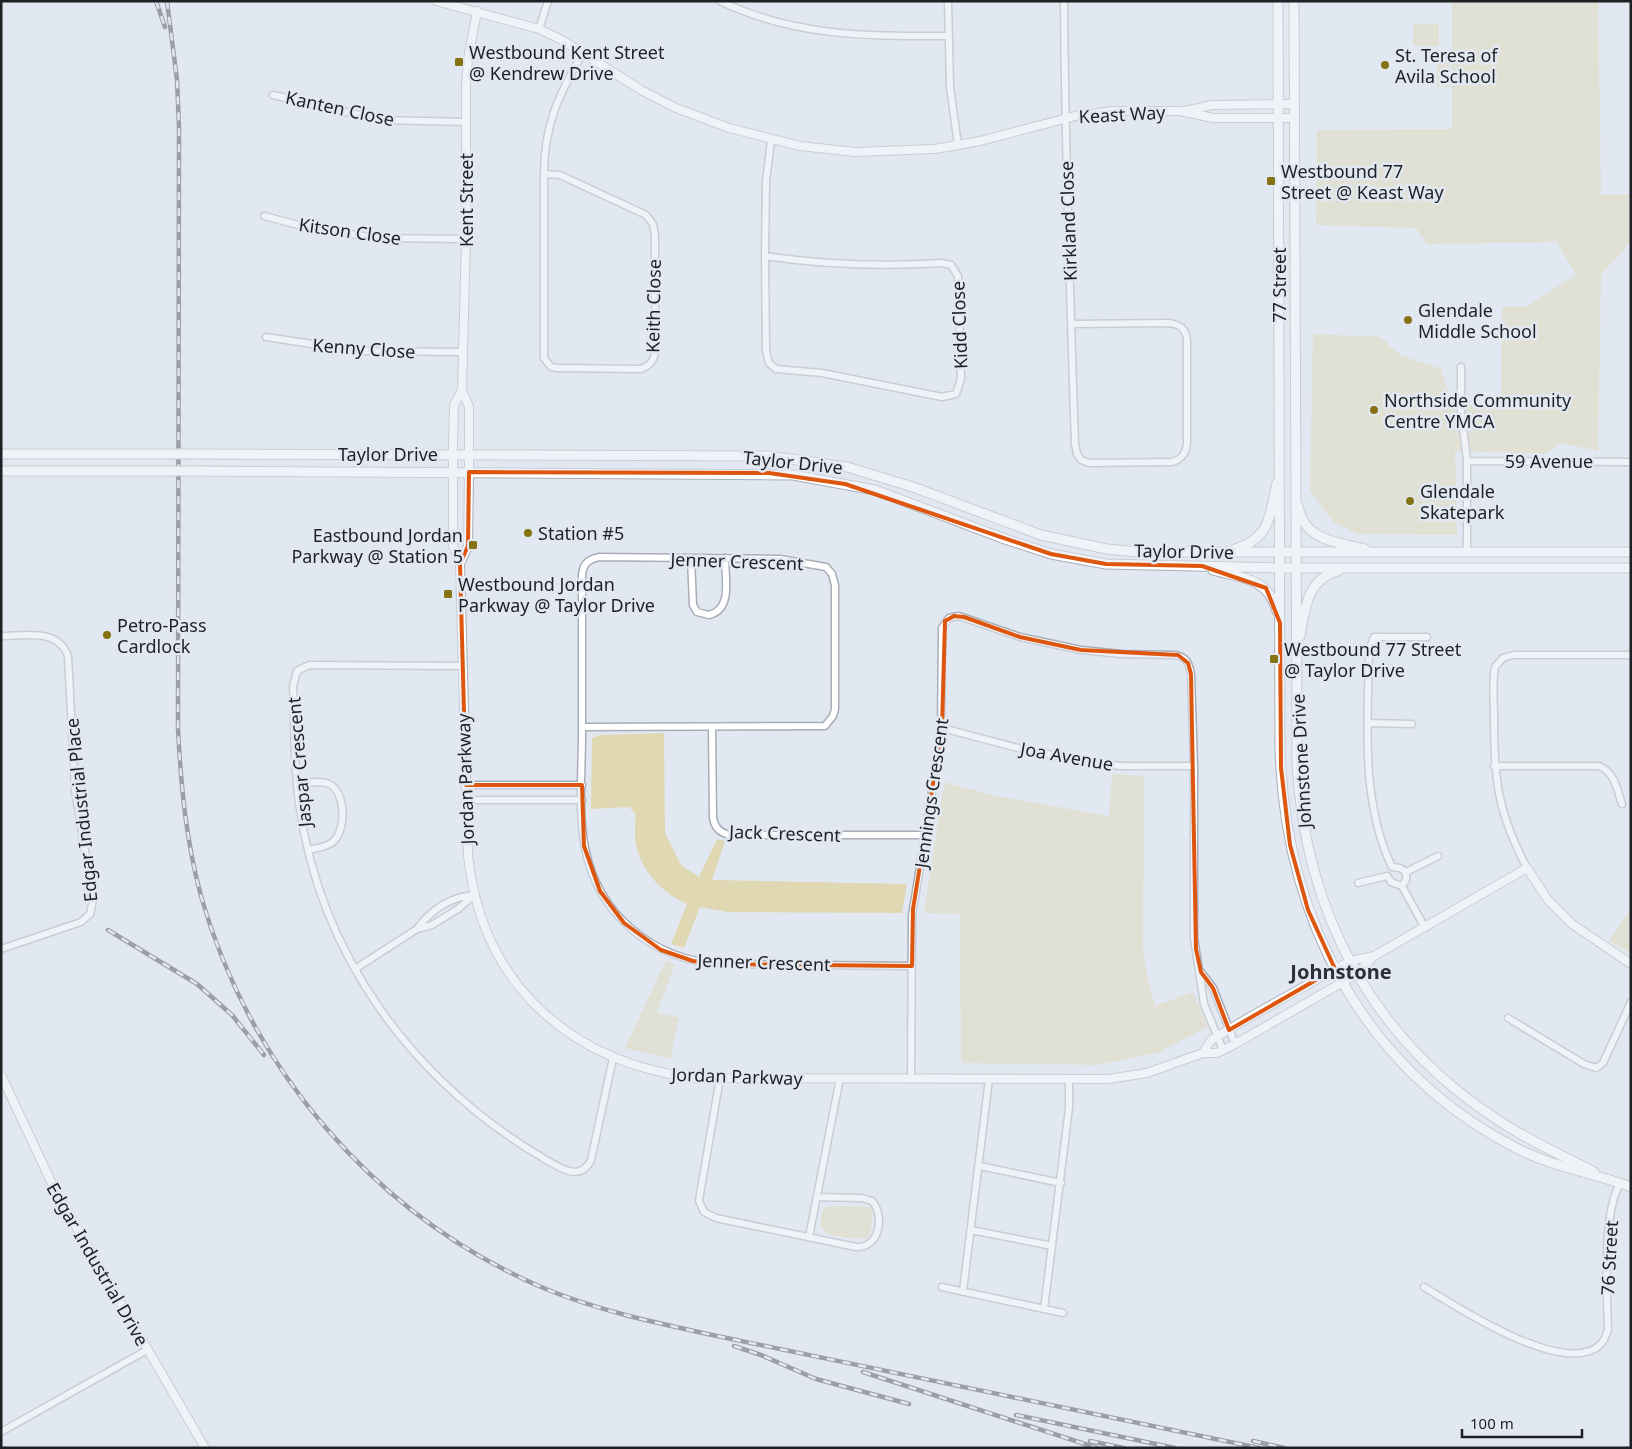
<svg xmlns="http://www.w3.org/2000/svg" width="1632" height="1449" font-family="'Noto Sans',sans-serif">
  <rect width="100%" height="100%" fill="#e2e8f1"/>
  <path fill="#dfd8b3" d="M1452,1h146l3,194 30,-1v47l-30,34 -3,176 -37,-8 -17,11 -89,-3 2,84 -99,-1 -25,-12 -23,-32 3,-156 67,3 20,18 41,14 12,36 48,1 1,-99h24l50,-32 -19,-33 -130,2 -11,-16 -100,-3 1,-95 135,-1z
    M1413,24h26v22h-26z
    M1437,59h12l1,28h-13z
    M664,733l1,100 16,32 18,12 18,-38 8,2 -13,39 195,4 -5,29 -174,-1 -28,-5 -16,41 -13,-4 16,-40c-24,-11 -46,-32 -51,-60 -2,-10 0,-21 -1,-31l-6,-6 -38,2 1,-71 8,-3z
    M1112,774l32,2 -1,170 3,24 9,36 38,-14 15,35 -51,26 -59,12 -137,-2 -1,-149 -36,-1 20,-131 52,14 113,20z
    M1631,909v44l-22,-12z
    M666,960l9,5 -18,47 22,6 -9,41 -45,-11z
    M829,1206l40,1 4,7 -3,22c-7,6 -43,1 -48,-7 -2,-3 -1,-7 -1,-11 1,-6 3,-10 8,-12z"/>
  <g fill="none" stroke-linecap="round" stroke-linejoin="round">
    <g stroke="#a8adb6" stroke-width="9">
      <path id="minor" d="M720,1c75,36 148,35 229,35
        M948,1l2,86 8,58
        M1064,1c1,148 6,295 11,443l2,10 4,6 8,3 83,-1c11,-3 15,-10 15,-22v-100c-1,-12 -8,-16 -19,-17l-97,1
        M539,29l9,-28
        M273,95l108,25 85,2
        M544,174l16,1 86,40 7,9 2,11v117c-1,9 -5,13 -14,17l-83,-1 -7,-1 -7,-9z
        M544,174c0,-49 15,-80 39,-121
        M264,216l42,11 69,11 91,1
        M765,256c61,9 115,11 177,7l9,2 7,11 3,103 -5,15 -14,3 -120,-24 -46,-4 -7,-6 -3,-12z
        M765,256l1,-75 5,-41
        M266,337l92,14 105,1
        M1461,367v43l6,51v91
        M1467,461l164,1
        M691,558l2,47 4,7 12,3c24,-6 16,-37 16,-57
        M1,636c24,0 57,-8 67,20l7,134 18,110 -3,14 -9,8 -80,27
        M461,666l-152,-1 -12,6 -4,15c1,39 1,79 6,117 21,153 114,278 244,355 15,9 37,25 48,2l22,-102
        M1368,723l44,1
        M582,727l243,-1 8,-10 2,-7v-124l-3,-11 -6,-7 -46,-8 -180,-2c-11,2 -17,6 -18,18 0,53 0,106 0,159 0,37 -4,78 3,114 13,67 68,112 135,116l192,2
        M712,727l1,90c1,10 7,16 17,18h196
        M942,728l76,20 74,15 29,3h73
        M1494,766h105c16,6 18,24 23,38
        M297,784c10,-1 23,-4 32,0 17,8 17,45 5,57 -6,6 -17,7 -26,9
        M466,785h116
        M467,800h115
        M1392,867c-32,-67 -24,-145 -23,-217l5,-13h53
        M1392,867l8,1 6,4
        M1527,868c-30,-57 -33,-89 -33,-151 0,-17 -2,-34 1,-50l8,-9 10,-3h118
        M1406,872l32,-16
        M1387,876l4,6 11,4 23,42
        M1358,883l29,-7
        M1402,886l4,-6v-8
        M417,929c14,-19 33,-32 57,-34
        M355,969l62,-40 15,-4 26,-16 16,-14
        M1201,972l12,16 22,56
        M1508,1018l76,46 12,4 7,-5 28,-61
        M720,1078l-20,116 -1,7 5,11 12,6 140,29c24,1 29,-31 16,-46l-10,-3 -45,-1
        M911,1078l1,-162 29,-179 1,-109 7,-10 10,-2 61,21 61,13 41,4 52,1c12,1 15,8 17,19l3,92v172l10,66 19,46
        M980,1166l81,17
        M971,1230l81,16
        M809,1237l31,-159
        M942,1287l121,26
        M1424,1287c33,20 142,92 177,57 4,-4 5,-10 7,-14 -1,-38 -6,-115 12,-147
        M963,1291l26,-212
        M1044,1309l25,-201v-29
        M1,1432l146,-82"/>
    </g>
    <g stroke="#a8adb6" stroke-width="10">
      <path id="tertiary" d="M436,1l103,28 23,11 79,50 35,18 53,20 71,18 55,6 80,-3 45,-8 95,-25 39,-5h66l33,7h82
        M477,11l-9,48 -2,26v154l-3,113 -1,38 -8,15 -1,40v100l7,19 8,291c13,127 100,207 226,223l414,1 39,-6 56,-20h14l18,-9 122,-70 17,-18 153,-88 21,32 24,24 59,40
        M1185,111l27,-6 83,-1
        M460,564l8,-18 1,-74v-65l-7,-17
        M1203,1053l8,-13 44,-26 95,-53 24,-5
        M1,1075l54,115 150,258"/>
    </g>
    <g stroke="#a8adb6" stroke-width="11">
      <path id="secondary" d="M1278,1l2,748c5,169 83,320 236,399 37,19 77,25 115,39
        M1294,1l3,760c7,150 75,279 204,361 29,19 62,34 93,50
        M1,454h166
        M191,454l578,2 78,11 66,20 128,48 66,14 31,3h493
        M1,471h166
        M191,471l602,4 82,15 130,49 46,15 55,10 174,4h351
        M1298,506c6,35 39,36 67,43
        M1235,549c35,-10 35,-34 42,-66
        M1213,570c28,8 55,7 64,41
        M1300,636c5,-28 7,-57 38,-65"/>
    </g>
    <use href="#minor" stroke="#fff" stroke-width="6"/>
    <use href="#tertiary" stroke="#fff" stroke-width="8"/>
    <use href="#secondary" stroke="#fff" stroke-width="9"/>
    <g stroke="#43454a" stroke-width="4.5">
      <path id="rail" d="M156,1l9,26
        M167,1l10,79 2,47 -1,602c3,57 8,112 23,167 50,174 174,319 340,391 57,24 116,36 176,49l542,112
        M108,930l89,54 35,31 32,40
        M734,1346l27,9 55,24 93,25
        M863,1372l234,76
        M1016,1415l159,33
        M1090,1441l34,7
        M1253,1441l31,7"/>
    </g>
    <use href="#rail" stroke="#e2e8f1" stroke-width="2.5" stroke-dasharray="8" stroke-linecap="butt"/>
    <g stroke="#a8adb6" stroke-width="11" stroke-linecap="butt">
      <path id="secondary-bridge" d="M167,454h24
        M167,471h24"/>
    </g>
    <use href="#secondary-bridge" stroke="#fff" stroke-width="9"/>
  </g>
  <path d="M0 0H1632V1449H0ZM469,472l300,1 76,11 206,70 55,10 96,2 64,22 14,35 1,145 9,77 18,65 27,59 -106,61 -16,-42 -12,-16 -5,-23 -5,-275 -3,-11 -10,-8 -97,-5 -61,-13 -56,-20 -10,-1 -9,5 -3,107 -29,181 -1,57 -192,-2 -27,-3 -32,-11 -37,-27 -24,-32 -16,-45 -2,-61h-116l-6,-221 8,-18z" fill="#e2e8f1" fill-opacity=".55" fill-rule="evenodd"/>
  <path fill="none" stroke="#de560d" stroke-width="4" stroke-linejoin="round" d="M469,472l300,1 76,11 206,70 55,10 96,2 64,22 14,35 1,145 9,77 18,65 27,59 -106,61 -16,-42 -12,-16 -5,-23 -5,-275 -3,-11 -10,-8 -97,-5 -61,-13 -56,-20 -10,-1 -9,5 -3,107 -29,181 -1,57 -192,-2 -27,-3 -32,-11 -37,-27 -24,-32 -16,-45 -2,-61h-116l-6,-221 8,-18z"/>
  <g fill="#847213" stroke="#e2e8f1" stroke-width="2">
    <rect x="454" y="57" width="10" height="10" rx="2.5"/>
    <circle cx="1385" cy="65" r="5"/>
    <rect x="1266" y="176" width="10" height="10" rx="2.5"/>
    <circle cx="1408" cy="320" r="5"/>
    <circle cx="1374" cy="410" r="5"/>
    <circle cx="1410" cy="501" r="5"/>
    <circle cx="528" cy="533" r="5"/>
    <rect x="468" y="540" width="10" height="10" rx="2.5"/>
    <rect x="443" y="589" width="10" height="10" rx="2.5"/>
    <circle cx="107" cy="635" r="5"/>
    <rect x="1269" y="654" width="10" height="10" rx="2.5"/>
  </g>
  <g text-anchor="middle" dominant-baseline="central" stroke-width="5" stroke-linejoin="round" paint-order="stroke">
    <g font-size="18" fill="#1e2023" stroke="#e2e8f1" text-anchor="start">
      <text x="469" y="52">Westbound Kent Street<tspan x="469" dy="21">@ Kendrew Drive</tspan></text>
      <text x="1395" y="55">St. Teresa of<tspan x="1395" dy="21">Avila School</tspan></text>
      <text x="1281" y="171">Westbound 77<tspan x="1281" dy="21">Street @ Keast Way</tspan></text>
      <text x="1418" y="310">Glendale<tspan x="1418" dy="21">Middle School</tspan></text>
      <text x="1384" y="400">Northside Community<tspan x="1384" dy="21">Centre YMCA</tspan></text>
      <text x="1420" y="491">Glendale<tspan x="1420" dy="21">Skatepark</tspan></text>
      <text x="538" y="533">Station #5</text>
      <text x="463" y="535" text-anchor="end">Eastbound Jordan<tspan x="463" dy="21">Parkway @ Station 5</tspan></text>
      <text x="458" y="584">Westbound Jordan<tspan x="458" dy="21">Parkway @ Taylor Drive</tspan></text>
      <text x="117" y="625">Petro-Pass<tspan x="117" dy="21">Cardlock</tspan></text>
      <text x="1284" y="649">Westbound 77 Street<tspan x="1284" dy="21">@ Taylor Drive</tspan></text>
    </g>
    <g font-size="18" fill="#1e2023" stroke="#e2e8f1">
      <text transform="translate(340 108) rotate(12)">Kanten Close</text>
      <text transform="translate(1122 114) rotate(-3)">Keast Way</text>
      <text transform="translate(466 200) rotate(-90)">Kent Street</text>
      <text transform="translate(1068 221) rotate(-92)">Kirkland Close</text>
      <text transform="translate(350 231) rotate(8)">Kitson Close</text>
      <text transform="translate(1279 285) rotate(-90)">77 Street</text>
      <text transform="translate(653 306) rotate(-89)">Keith Close</text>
      <text transform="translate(959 325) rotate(-92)">Kidd Close</text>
      <text transform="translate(364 348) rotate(4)">Kenny Close</text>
      <text x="388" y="454">Taylor Drive</text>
      <text x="1549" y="461">59 Avenue</text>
      <text transform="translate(793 462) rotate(6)">Taylor Drive</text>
      <text transform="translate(1184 551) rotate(1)">Taylor Drive</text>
      <text transform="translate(737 561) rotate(2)">Jenner Crescent</text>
      <text transform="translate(1067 756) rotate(10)">Joa Avenue</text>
      <text transform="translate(1301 761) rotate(-93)">Johnstone Drive</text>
      <text transform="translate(299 762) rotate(-95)">Jaspar Crescent</text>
      <text transform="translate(465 779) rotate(-92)">Jordan Parkway</text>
      <text transform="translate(931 793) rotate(-82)">Jennings Crescent</text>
      <text transform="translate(81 810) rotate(-96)">Edgar Industrial Place</text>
      <text transform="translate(785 833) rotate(2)">Jack Crescent</text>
      <text transform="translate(764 962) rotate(2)">Jenner Crescent</text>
      <text transform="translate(737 1076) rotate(2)">Jordan Parkway</text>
      <text transform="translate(1609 1258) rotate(-87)">76 Street</text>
      <text transform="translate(98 1264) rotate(60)">Edgar Industrial Drive</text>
    </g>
    <g font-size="20" font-weight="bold" fill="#2b2f36" stroke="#e2e8f1">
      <text x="1341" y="971">Johnstone</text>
    </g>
  </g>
  <rect width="1632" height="1449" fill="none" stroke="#1e2023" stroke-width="5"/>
  <path d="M1462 1429v8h120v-8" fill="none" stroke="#1e2023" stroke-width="2.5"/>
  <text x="1470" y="1429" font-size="15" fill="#1e2023" stroke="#e2e8f1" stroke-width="4" paint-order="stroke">100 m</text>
</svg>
